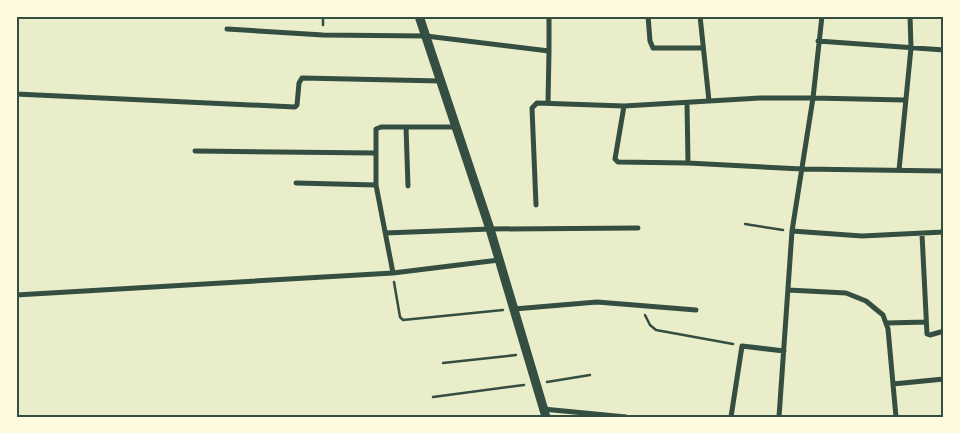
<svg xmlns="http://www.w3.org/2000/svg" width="960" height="433" font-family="Roboto,sans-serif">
  <rect width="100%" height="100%" fill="#e9edc9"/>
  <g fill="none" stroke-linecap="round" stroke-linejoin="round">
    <path stroke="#344e41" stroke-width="2.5" d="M323,16v9
      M745,224l38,6
      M394,282l6,35 3,3 100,-10
      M645,315l5,10 6,5 77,14
      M443,363l73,-8
      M547,382l43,-7
      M433,397l91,-12"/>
    <path stroke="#344e41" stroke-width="5" d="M549,16v35
      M648,16l2,25 3,7h49
      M700,16l9,85
      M822,16l-9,82 91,2
      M227,29l96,6 103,1 123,15 -1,52
      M818,41l126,9
      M16,94l279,13 2,-2 2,-22 3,-5 139,3
      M687,103l1,60
      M624,106l-9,53 3,3 70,1 114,6 142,2
      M406,127l2,59
      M195,151l180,2
      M899,170l12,-122 -1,-32
      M296,183l80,2
      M536,205l-4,-97 5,-5 87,3 136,-8h53l-21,133 -13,186
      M792,231l70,5 82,-4
      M385,233l105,-4 148,-1
      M922,234l5,100 3,1 14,-4
      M393,273l-17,-88v-56l5,-2h75
      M788,290l58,3 20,8 17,14 5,14 8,88
      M16,295l377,-22 106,-13
      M514,309l83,-7 99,8
      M887,323l39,-1
      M893,384l51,-5
      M543,409l83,8
      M731,417l11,-71 42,5"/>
    <path stroke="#344e41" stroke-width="9" d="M419,16l71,213 56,188"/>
  </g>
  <rect width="960" height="433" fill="none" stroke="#fefae0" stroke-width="35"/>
  <rect x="18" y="18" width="924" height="398" fill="none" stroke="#344e41" stroke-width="2"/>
</svg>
